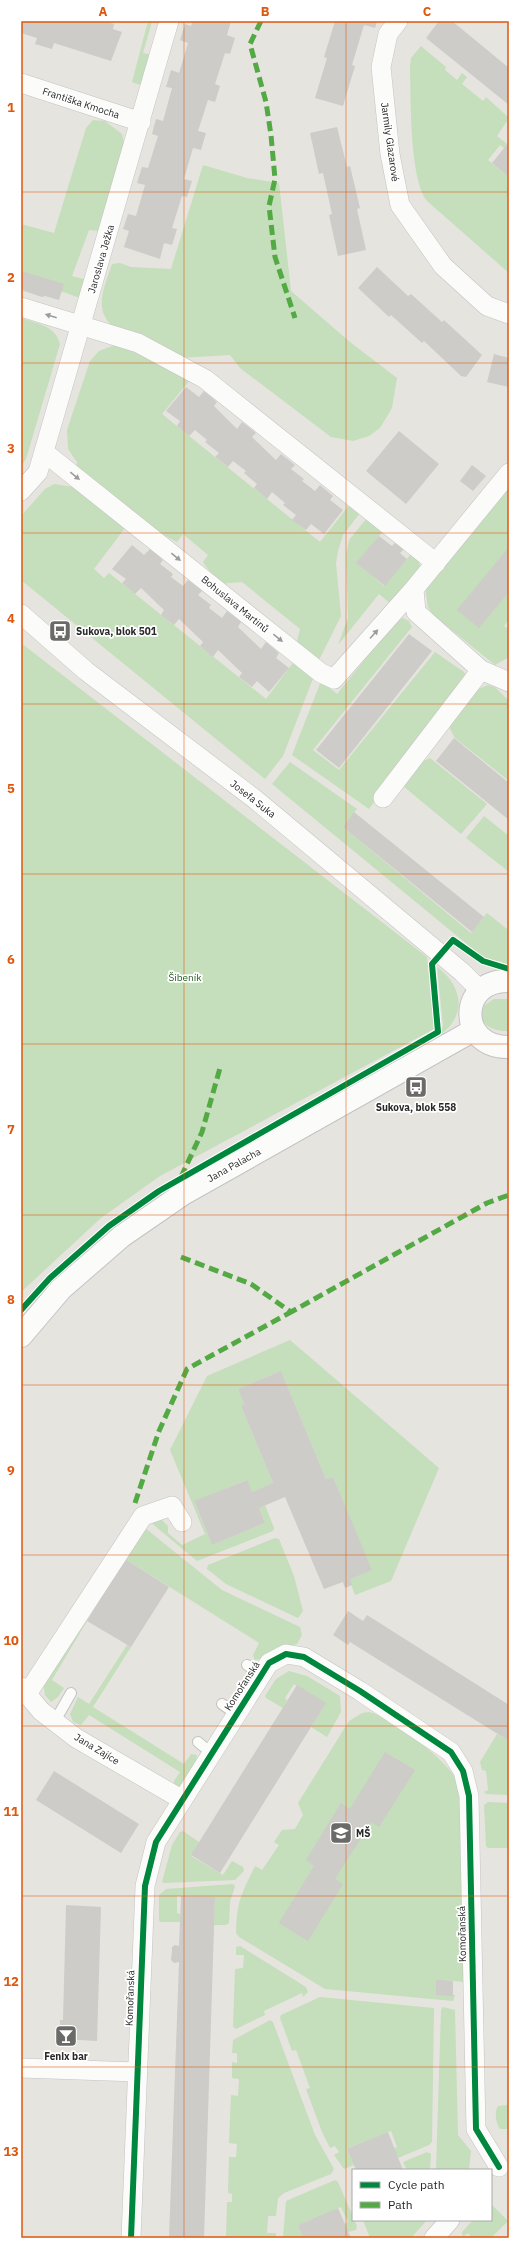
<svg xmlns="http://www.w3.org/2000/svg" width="530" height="2259" font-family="'IBM Plex Sans',sans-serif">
  <rect width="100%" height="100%" fill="#e6e4df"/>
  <path fill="#c5debb" d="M148,21h15l-2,3 -9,-2 -9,31 9,2 -4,33 -16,-6z
    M421,46l25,21 -1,3 12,10 5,-7 5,4 -5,7 21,17 3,-4 23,21 -12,18 10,8 -3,4 -4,-3 -12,15 21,17v96l-82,-72c-18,-24 -16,-103 -17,-135l1,-8z
    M93,120l12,1 17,13 5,25 -29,72 -9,-1 -17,46 15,4 -4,19 -62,-22v-53l33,9 32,-105z
    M203,165l44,13 32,5 12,108 59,51 47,36 -5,30 -12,20 -11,8 -16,5 -22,-4 -91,-69 -10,-13 -51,3 -67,-32c-19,-18 -7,-40 0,-62l8,-1 11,4 40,2z
    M21,318c17,6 34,7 39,26l-34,115 -5,7z
    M120,343l70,37 -28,34 158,128 27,-34 1,-5 12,10 -17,22 -5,16 -2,12 5,53 -24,48 -15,-12 -5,-11 3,-12 -58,-47 -23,2 -16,-22 5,-7 -25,-21 -6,8 -30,-16 -71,-57 1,-7 -9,-13 -1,-19 23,-69 9,-10z
    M509,479v140l-5,7 5,4v27l-14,8 -62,-50 -5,-8 -3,-21z
    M54,484l19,3 52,41 -31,41 10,9 5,-5 157,126 29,-39 19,16 -31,80 -18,23 -244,-199v-64l24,-27z
    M367,518l16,13 -26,32 27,23 27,-32 7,6 2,6 -29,38 -12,-10 -41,51 10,-27 -2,-63 3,-15z
    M403,618l6,3 3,6 -99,123 26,20 96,-118 29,20 3,7 -98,130 -77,-54 29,-74 16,13 58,-72z
    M21,643l406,314 7,72 -274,147 -59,42 -80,74z
    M488,685l7,2 14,14v80l-54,-43 -5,-9v-5l24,-33z
    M430,758l57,46 -26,30 -58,-48 16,-23z
    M290,762l67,47 -14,18 128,106 16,-20 20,16 2,-2v38l-25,-7 -212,-174z
    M484,816l25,20v36l-43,-34z
    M437,967c25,18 31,48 3,68l3,-10z
    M494,999h15v32c-14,1 -33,-6 -27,-24z
    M290,1340l149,128 -48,113 -36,14 -6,-16 22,-9 -38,-93 -7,2 -45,-108 -43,18 6,15 -3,2 32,77 -21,9 -6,-12 -52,22 18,43 53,-22 -6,-15 6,-3 9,23 -1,3 -76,30 -48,-40 10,-4 9,9v7l14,12 23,-11 -35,-84 37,-74z
    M145,1528l77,62 78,37 2,8 -5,9 -19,5 -17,10 -6,1 -2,-5 6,-12 -134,-84z
    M275,1538l4,1 15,37 9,35 -5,7 -72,-34 -19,-15 1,-4z
    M80,1620l7,1 -35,59 12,8 -6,9 -7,5 -6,-7 -3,-19z
    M127,1645l4,2 -38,60 91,57 7,-10 6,1 -1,6 -15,24 -3,1 -4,-1v-4l6,-9 -91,-57 -8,10 -8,-3 -3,-8 8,-17 11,7z
    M289,1671l18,5 33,20 1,16 -14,25 -16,-10 14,-23 -31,-20 -9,14 2,2 -4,8 -17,-10 -1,-2 11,-17z
    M369,1712c23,5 79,49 89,70 4,11 3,44 4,58 0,47 1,95 2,142l-28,-3v16h19l-2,6 -128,-12 -86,-52 -3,-4c1,-32 5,-38 19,-67l7,4 17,-25 -5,-3 8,-12 13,-1 8,-14 -5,-12 51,-82 13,-8z
    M497,1734l12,7v54l-23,-1 -2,-2 4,-2 -2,-19 -4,-1 -2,-8z
    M488,1802l21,1v45h-21l-2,-2 -2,-41z
    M183,1831l16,11 -8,14 32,19 9,-14 11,6 1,4 -9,9 -71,3 -2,-1 10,-37 8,-13z
    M233,1884l2,2 -5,16 -1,21 -3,2h-12l1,-27 -38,-2v17l3,1v8h-20l-1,-2v-25l7,-6z
    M240,1946l66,41 2,5 -5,5 -1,-4 -38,18 1,4 -29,14 -3,-2 2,-58 8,-1 1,-13h-8v-8z
    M320,1997l114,11 -2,134 -3,3 -31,13 -4,-10 3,-1 -6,-16 -44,18 7,16 -10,4 -10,-14 5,-3 -4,-6 -5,2 -8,-16 -16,-43 4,-1 -14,-38 -4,1 -12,-33 1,-3z
    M443,2007l12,3 3,125 13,16 -2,19h-33l5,-160z
    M270,2020l3,2 42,113 19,34 -3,5 -47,19 -6,5 -2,18h-8l-1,17h9v5l-50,-2 1,-34h5v-8l-4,-1 1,-36h7l1,-13 -8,-1 2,-48 7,1 1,-17 -7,-1v-16l5,1v-10h-5l1,-13z
    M509,2105v24h-9c-4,-5 -6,-17 -2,-23z
    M427,2152l4,2 -1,16h-23l-4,-8z
    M335,2180l3,2 19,44 -1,4 -8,2 -3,-8 3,-2 -7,-15 -43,18 5,13h-20l3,-37z
    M491,2204l16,16v2l-16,16h-19l-4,-5 -4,3 -2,-1v-3l11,-12h18z
    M363,2220h64l-16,18h-41z"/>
  <path fill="#cdccc8" d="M21,21h82l11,3 -1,5 9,3 -11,29 -57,-18 -2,6 -17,-5 2,-6 -16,-5z
    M193,21h38l-4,14 8,3 -5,16 -5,-1 -10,31 5,2 -5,16 -7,-2 -10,31 8,2 -5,17 -8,-2 -9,31 8,2 -5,16 -5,-1 -10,32 5,1 -5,16 -8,-2 -4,16 -36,-12 5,-16 -6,-2 5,-15 8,2 9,-31 -8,-2 5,-16 6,1 10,-32 -6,-2 4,-15 7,2 9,-33 -6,-1 5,-17 8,3 9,-30 -8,-3 5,-16 6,2z
    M335,21h42l-2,7 -11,-3 -12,40 3,1 -12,40 -28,-8 12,-40 -3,-1z
    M439,21h13l57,47v37l-83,-67z
    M337,127l10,40 3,-1 10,42 -3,1 9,41 -28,6 -9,-41 3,-1 -9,-41 -4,1 -9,-41z
    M509,142v35l-17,-14z
    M377,267l31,29 3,-2 31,28 2,-2 38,35 -16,22 -5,-1 -37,-35 -2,2 -31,-28 -2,2 -31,-29z
    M21,271l43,13 -5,16 -14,-4 -3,1 -18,-6 -3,-3z
    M494,354l15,4v29l-22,-5z
    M186,387l13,10 5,-6 13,11 -3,4 23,23 5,-7 14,11 -4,4 24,23 5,-6 14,11 -4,4 13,10 -2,2 13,10 5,-6 13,11 -3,4 13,10 -19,24 -13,-10 -5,6 -14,-10 4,-5 -13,-10 2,-2 -13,-11 -5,7 -13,-11 3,-4 -13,-11 2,-2 -13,-10 -5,6 -13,-10 4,-4 -14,-11 2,-2 -12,-10 -6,6 -12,-10 3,-5 -14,-10z
    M399,431l40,33 -33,40 -40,-33z
    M472,465l14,11 -13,15 -13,-10z
    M379,536l13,10 4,-4 8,7 -4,4 7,6 -22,27 -29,-23z
    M132,545l12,10 6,-6 13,11 -3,4 13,10 -2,3 12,9 5,-6 14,11 -4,4 13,10 -2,3 13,10 5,-7 14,11 -3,5 23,22 5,-7 13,11 -3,5 13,10 -20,24 -12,-11 -5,6 -13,-10 3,-4 -24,-23 -5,7 -13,-11 3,-4 -24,-23 -5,6 -13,-10 3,-5 -23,-22 -6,6 -13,-11 4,-4 -14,-10z
    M509,547v45l-30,36 -22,-18z
    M409,634l23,17 -93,117 -23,-18z
    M454,738l55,45v37l-73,-59z
    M354,812l130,105 -12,15 -129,-105z
    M281,1371l45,108 7,-2 39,93 -22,9 2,6 -7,3 -2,-6 -19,7 -39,-92 -26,11 6,15 -53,22 -18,-44 53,-21 5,12 21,-9 -32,-77 3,-2 -6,-15z
    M125,1559l44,28 -38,60 -44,-26z
    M348,1611l15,10 4,-6 142,90v36l-159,-99 -2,3 -15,-10z
    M297,1685l29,18 -106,170 -29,-18z
    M385,1752l30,18 -36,57 -8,-5 -36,57 8,5 -35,57 -29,-18 35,-57 -8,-6 35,-57 9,6z
    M54,1771l85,53 -18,29 -85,-53z
    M181,1896l34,1 -11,341h-35l10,-276 -5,1 -3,-3 1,-9v-4l3,-2 4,1z
    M66,1905l35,2 -4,134 -37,-2v-19h3z
    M436,1979l17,2v15l-17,-1z
    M388,2132l15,38h-47l-9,-21z
    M338,2208l13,30h-48l-5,-13z"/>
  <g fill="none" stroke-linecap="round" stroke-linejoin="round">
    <g stroke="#c4c3c4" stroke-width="12">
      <path id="lane" d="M247,1665l14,9
        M222,1704l14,10
        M55,1721l16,-28
        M198,1742l13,11"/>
    </g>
    <g stroke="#c4c3c4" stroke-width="20">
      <path id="street" d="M398,21l-10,13 -7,33 9,87 10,51 43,61 44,40 22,8
        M21,83l120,39
        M21,307l117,36 67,36 231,184
        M44,452l277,221 13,6 80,-90
        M509,473l-95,116 2,23 65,58 28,12
        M21,491l17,-19 131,-451
        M21,614l65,57 170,129 206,172 18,18
        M383,798l98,-128
        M21,1687l20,24 35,27 105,61
        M27,1694l116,-178 29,-10 10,16
        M21,2068l116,4
        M131,2238l14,-352 11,-44 113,-179 17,-9 18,3 56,34 91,61 12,19 6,25 7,333 23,38
        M434,2238l16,-18"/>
    </g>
    <g stroke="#c4c3c4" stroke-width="24">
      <path id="secondary" d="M509,981c-51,-2 -52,67 0,66
        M21,1336l40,-47 61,-53 61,-42 291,-164"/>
    </g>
    <use href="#lane" stroke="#fbfbfa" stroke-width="10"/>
    <use href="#street" stroke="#fbfbfa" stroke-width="19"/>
    <use href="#secondary" stroke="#fbfbfa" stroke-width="22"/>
    <path stroke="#53aa44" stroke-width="5" stroke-dasharray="10 5" stroke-linecap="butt" d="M261,21l-11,23 16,58 5,33 4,44 -6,27 6,51 20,61
      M181,1177l21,-45 18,-64
      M181,1257l70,27 40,28 196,-109 22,-8
      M135,1503l24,-72 28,-62 104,-57"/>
    <g stroke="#fff" stroke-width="8">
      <path id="cycleway" d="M21,1310l29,-32 59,-52 50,-35 279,-159 -6,-68 21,-24 30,21 26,8
        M131,2238l14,-352 11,-44 113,-179 17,-9 18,3 56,34 91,61 12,19 6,25 7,333 23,38"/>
    </g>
    <use href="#cycleway" stroke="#00873e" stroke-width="6"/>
  </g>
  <defs><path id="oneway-solid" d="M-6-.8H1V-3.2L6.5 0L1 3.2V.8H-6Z"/></defs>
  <g fill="#9c9c9c">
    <use href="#oneway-solid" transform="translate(51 316) rotate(-163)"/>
    <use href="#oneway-solid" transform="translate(75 476) rotate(39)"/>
    <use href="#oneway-solid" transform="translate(176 557) rotate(39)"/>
    <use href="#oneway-solid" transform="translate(374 634) rotate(-48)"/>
    <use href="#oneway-solid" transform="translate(278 638) rotate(39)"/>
  </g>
  <path fill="none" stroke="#de570d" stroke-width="1" stroke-opacity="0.55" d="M184,21v2217M346,21v2217M21,192h488M21,363h488M21,533h488M21,704h488M21,874h488M21,1044h488M21,1215h488M21,1385h488M21,1555h488M21,1726h488M21,1896h488M21,2067h488"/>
  <defs>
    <g id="bus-square" transform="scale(1.15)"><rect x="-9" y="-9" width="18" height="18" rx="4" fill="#6a6a68" stroke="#fff"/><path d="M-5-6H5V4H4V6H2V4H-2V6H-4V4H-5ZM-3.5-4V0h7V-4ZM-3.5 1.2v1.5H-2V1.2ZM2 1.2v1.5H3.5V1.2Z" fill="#fff"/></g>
    <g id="school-square" transform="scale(1.15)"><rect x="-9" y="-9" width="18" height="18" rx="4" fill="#6a6a68" stroke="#fff"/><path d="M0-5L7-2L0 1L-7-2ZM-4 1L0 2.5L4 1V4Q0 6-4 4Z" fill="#fff"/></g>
    <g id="bar-square" transform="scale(1.15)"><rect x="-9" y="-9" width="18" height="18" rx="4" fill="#6a6a68" stroke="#fff"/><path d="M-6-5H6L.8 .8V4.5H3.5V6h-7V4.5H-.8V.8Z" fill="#fff"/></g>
  </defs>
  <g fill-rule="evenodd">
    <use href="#bus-square" x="60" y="631"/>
    <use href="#bus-square" x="416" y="1087"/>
    <use href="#school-square" x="341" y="1833"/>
    <use href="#bar-square" x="66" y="2036"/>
  </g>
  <g text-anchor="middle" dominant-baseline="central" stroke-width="3.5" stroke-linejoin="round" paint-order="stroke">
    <g font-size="10" fill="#282828" stroke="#fff">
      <text transform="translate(81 103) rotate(18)">Františka Kmocha</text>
      <text transform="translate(390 142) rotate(82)">Jarmily Glazarové</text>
      <text transform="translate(101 259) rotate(-74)">Jaroslava Ježka</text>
      <text transform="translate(235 604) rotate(39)">Bohuslava Martinů</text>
      <text transform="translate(253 799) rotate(38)">Josefa Suka</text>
      <text transform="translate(234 1165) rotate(-29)">Jana Palacha</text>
      <text transform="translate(242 1686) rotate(-57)">Komořanská</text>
      <text transform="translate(97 1749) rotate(31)">Jana Zajíce</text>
      <text transform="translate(462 1934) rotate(-91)">Komořanská</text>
      <text transform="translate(130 1998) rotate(-88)">Komořanská</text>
    </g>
    <g font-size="10" font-weight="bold" fill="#282828" stroke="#fff" text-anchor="start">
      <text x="76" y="631">Sukova, blok 501</text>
      <text x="416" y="1107" text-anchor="middle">Sukova, blok 558</text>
      <text x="356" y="1833">MŠ</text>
      <text x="66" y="2056" text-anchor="middle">Fenix bar</text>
    </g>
    <g font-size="10" fill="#255d21" stroke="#fff">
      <text x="185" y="977">Šibeník</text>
    </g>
  </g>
  <rect width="530" height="2259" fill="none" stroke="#ffffff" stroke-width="44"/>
  <rect x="352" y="2169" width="140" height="52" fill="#ffffff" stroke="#a9a9a9"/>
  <rect x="360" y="2182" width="20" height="6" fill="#00873e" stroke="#a9a9a9"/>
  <text x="388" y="2189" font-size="12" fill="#282828">Cycle path</text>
  <rect x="360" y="2202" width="20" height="6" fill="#53aa44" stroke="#a9a9a9"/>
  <text x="388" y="2209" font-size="12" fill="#282828">Path</text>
  <rect x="22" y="22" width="486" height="2215" fill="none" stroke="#de570d" stroke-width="1.5"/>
  <g font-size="13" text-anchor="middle" font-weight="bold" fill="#de570d">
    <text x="103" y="16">A</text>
    <text x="265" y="16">B</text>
    <text x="427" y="16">C</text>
    <text x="11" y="112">1</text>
    <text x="11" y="282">2</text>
    <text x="11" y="453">3</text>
    <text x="11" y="623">4</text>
    <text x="11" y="793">5</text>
    <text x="11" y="964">6</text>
    <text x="11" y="1134">7</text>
    <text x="11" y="1304">8</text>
    <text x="11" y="1475">9</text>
    <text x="11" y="1645">10</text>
    <text x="11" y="1816">11</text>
    <text x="11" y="1986">12</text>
    <text x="11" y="2156">13</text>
  </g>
</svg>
